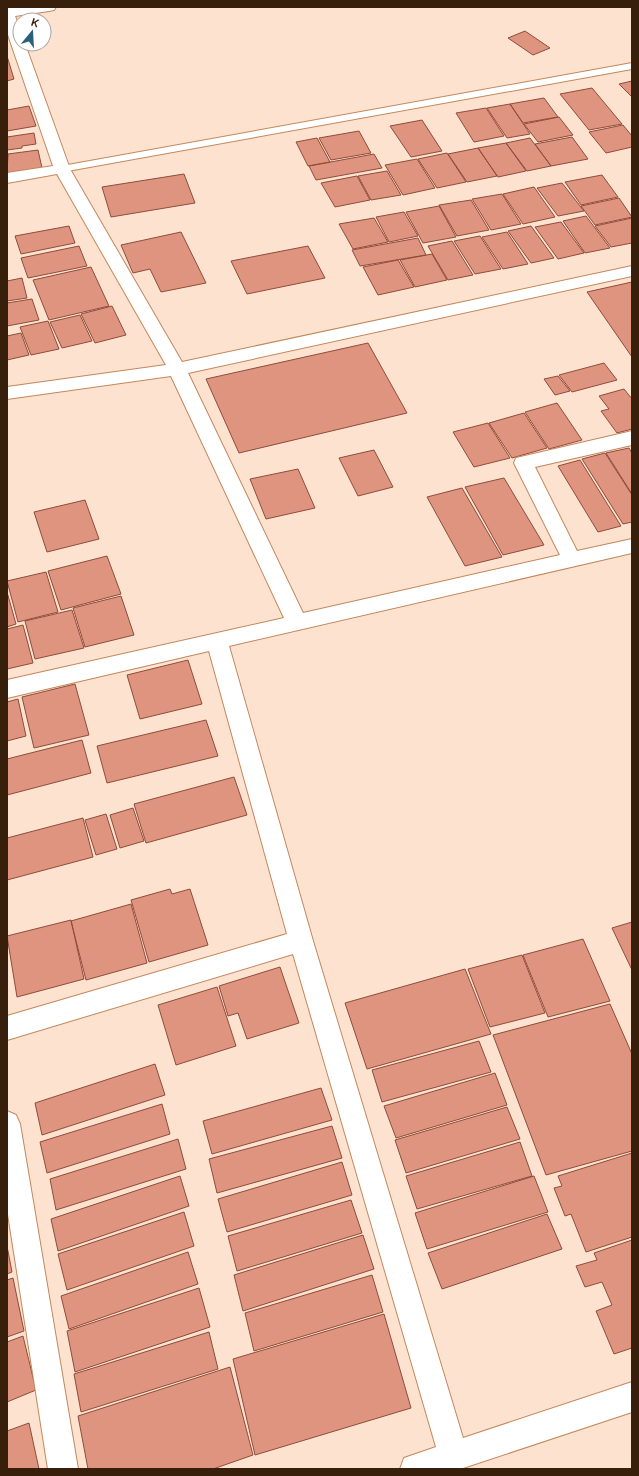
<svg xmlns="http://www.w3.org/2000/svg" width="639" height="1476" font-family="Raleway,sans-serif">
  <rect width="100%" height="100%" fill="#fde2d0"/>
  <path fill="#df947f" stroke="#8f4c39" d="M525,31l25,17 -17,7 -25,-17z
    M7,56l7,23 -7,2z
    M632,81v16l-13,-13z
    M592,88l30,36 -33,6 -29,-36z
    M544,98l14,19 -35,6 -13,-19z
    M510,104l20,30 -23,4 -20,-30z
    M29,106l7,20 -29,5v-21z
    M486,108l18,28 -30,6 -18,-29z
    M559,117l14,18 -35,7 -14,-18z
    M422,120l20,31 -31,6 -21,-31z
    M623,125l9,11v11l-26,6 -17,-21z
    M359,131l12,22 -40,7 -12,-22z
    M34,133l2,11 -14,2v2l-15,2v-13z
    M572,137l16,22 -37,7 -16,-22z
    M317,138l13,24 -22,4 -12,-24z
    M530,138l21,28 -24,5 -21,-28z
    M506,143l20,28 -28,6 -20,-29z
    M478,148l19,28 -30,6 -19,-28z
    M38,150l4,18 -35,5 1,-19z
    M447,153l19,29 -29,6 -19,-29z
    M374,154l8,14 -66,12 -7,-14z
    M417,159l18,29 -32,7 -18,-30z
    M387,171l14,24 -30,5 -13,-24z
    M184,174l11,29 -84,14 -9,-30z
    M602,175l16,22 -37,8 -16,-23z
    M357,176l13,24 -35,7 -14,-24z
    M562,183l22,28 -26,5 -21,-28z
    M534,187l21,30 -32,7 -20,-30z
    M502,194l19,30 -30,6 -19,-31z
    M619,198l13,19 -37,8 -14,-19z
    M471,200l18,30 -32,6 -18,-31z
    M439,206l17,31 -33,6 -17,-31z
    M404,212l14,24 -29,6 -13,-25z
    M586,216l24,32 -25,5 -22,-32z
    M374,218l14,24 -35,7 -14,-25z
    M632,218v25l-21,4 -16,-21z
    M561,222l23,31 -26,6 -23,-32z
    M69,226l6,17 -54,11 -6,-18z
    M531,226l23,32 -23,5 -23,-32z
    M181,232l25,51 -45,9 -11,-23 -17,4 -12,-28z
    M507,232l21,32 -25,5 -21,-32z
    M480,236l21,33 -26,5 -21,-33z
    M418,238l8,17 -66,11 -8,-16z
    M452,241l21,34 -25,5 -20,-34z
    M79,246l8,20 -59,12 -7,-20z
    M308,246l17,32 -78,16 -16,-33z
    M432,254l15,26 -32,7 -15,-27z
    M398,260l16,27 -36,8 -15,-28z
    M91,267l18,39 -60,14 -16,-40z
    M22,278l5,20 -20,3v-20z
    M632,282v75l-45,-65z
    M32,299l7,21 -32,6v-23z
    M112,306l14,29 -31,8 -14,-29z
    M80,315l12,26 -30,7 -12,-26z
    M48,321l11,28 -28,6 -11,-28z
    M21,333l8,22 -22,5v-24z
    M368,343l39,70 -168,40 -33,-74z
    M604,363l13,17 -45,12 -13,-17z
    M558,376l12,15 -15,4 -11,-16z
    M624,389l8,10v30l-15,4 -16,-22 8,-2 -10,-13z
    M557,403l25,37 -33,9 -24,-37z
    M524,413l23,35 -35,10 -23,-35z
    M488,423l22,35 -36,9 -21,-35z
    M629,448l3,5v41l-26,-41z
    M374,450l19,37 -35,9 -19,-38z
    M605,453l27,42v27l-9,2 -41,-65z
    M580,460l41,66 -23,6 -40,-66z
    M298,469l17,39 -49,11 -16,-40z
    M504,478l40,67 -41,10 -38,-68z
    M462,488l40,69 -37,9 -38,-69z
    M85,500l14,39 -52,13 -13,-40z
    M107,556l14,38 -60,16 -13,-39z
    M46,572l12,40 -40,10 -11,-41z
    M7,592l9,32 -9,3z
    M121,596l13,39 -49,12 -12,-39z
    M72,610l12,38 -49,11 -10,-38z
    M23,625l10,38 -26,6v-40z
    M188,660l14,44 -62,15 -13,-44z
    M75,684l14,51 -55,13 -12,-51z
    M18,699l8,37 -19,5v-39z
    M206,720l12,36 -111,27 -10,-37z
    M82,740l9,33 -84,22v-36z
    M234,777l13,38 -101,28 -12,-39z
    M133,808l11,33 -24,7 -10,-33z
    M106,814l11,35 -21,6 -11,-35z
    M83,818l10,39 -86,23v-42z
    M170,889l2,5 18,-5 18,56 -59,17 -18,-62z
    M131,904l16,59 -61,17 -15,-59z
    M71,920l13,59 -67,18 -10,-61z
    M632,922v48l-20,-42z
    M583,939l27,62 -62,16 -25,-62z
    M522,955l23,58 -55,14 -22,-58z
    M280,967l19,56 -52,16 -9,-26 -10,3 -9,-30z
    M465,969l26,65 -124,35 -22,-66z
    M217,987l19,59 -60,19 -18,-60z
    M610,1004l22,50v97l-86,24 -53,-140z
    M479,1041l12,31 -109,30 -10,-32z
    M155,1064l10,31 -123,40 -7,-32z
    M495,1073l12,32 -111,33 -12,-32z
    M321,1088l11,32 -120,34 -9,-33z
    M162,1104l8,30 -123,39 -7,-31z
    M507,1107l13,32 -114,34 -11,-33z
    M332,1126l10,32 -125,35 -8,-34z
    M178,1139l8,30 -130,41 -6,-31z
    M520,1142l12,34 -115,33 -11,-33z
    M632,1153v84l-46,15 -15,-38 -6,2 -11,-28 8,-2 -4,-10z
    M342,1162l10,33 -125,37 -9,-33z
    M180,1176l9,30 -131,45 -7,-32z
    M534,1176l14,36 -121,37 -12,-36z
    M351,1200l11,33 -125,38 -9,-35z
    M184,1212l10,34 -127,44 -9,-36z
    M547,1214l15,35 -120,40 -14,-36z
    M363,1235l11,34 -131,42 -9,-36z
    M632,1240v108l-18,6 -18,-43 16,-6 -10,-23 -17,5 -9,-21 21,-6 -3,-7z
    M7,1246l5,26 -5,2z
    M188,1252l10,32 -129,45 -8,-33z
    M372,1275l11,37 -129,39 -9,-38z
    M13,1278l11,53 -17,6v-57z
    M199,1288l11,39 -135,45 -8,-41z
    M384,1314l27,94 -156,47 -22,-96z
    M209,1332l9,37 -137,43 -7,-38z
    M23,1336l13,54 -29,12v-60z
    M230,1367l23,88 -40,14h-125l-10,-53z
    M29,1423l10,46h-32v-38z"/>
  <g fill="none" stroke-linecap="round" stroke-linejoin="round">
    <g stroke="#c4875b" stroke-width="2">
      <path id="lane" d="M632,63v6l-570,103 -5,-3 5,-3z"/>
    </g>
    <g stroke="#c4875b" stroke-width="2">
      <path id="street" d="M56,7l-2,3 -5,1 -34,5 5,13v15h5l45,125 112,193 450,-96v10l-444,97 115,240 257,-58 -46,-92 2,-5 116,-27v14l-97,22 42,84 55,-12v14l-403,93 84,295 150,497 169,-56v30l-172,57h-60l4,-11 32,-11 -143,-493 -286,86v-24l280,-82 -78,-283 -202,47v-18l277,-62 -113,-242 -164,23v-12l159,-22 -109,-191 -50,9v-10l46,-7 -46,-134v-24z
        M7,1111l9,4 4,9 58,345h-30l-41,-261z"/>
    </g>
    <use href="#lane" fill="#fff" fill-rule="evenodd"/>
    <use href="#street" fill="#fff" fill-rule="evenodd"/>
  </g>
  <rect width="639" height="1476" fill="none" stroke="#371f0c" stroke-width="16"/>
  <g transform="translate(32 32) rotate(18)"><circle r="19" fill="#ffffff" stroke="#afa59e"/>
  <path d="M0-3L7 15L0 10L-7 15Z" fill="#2c5f7c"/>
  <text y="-6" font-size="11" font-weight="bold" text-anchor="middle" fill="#371f0c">K</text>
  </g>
</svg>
